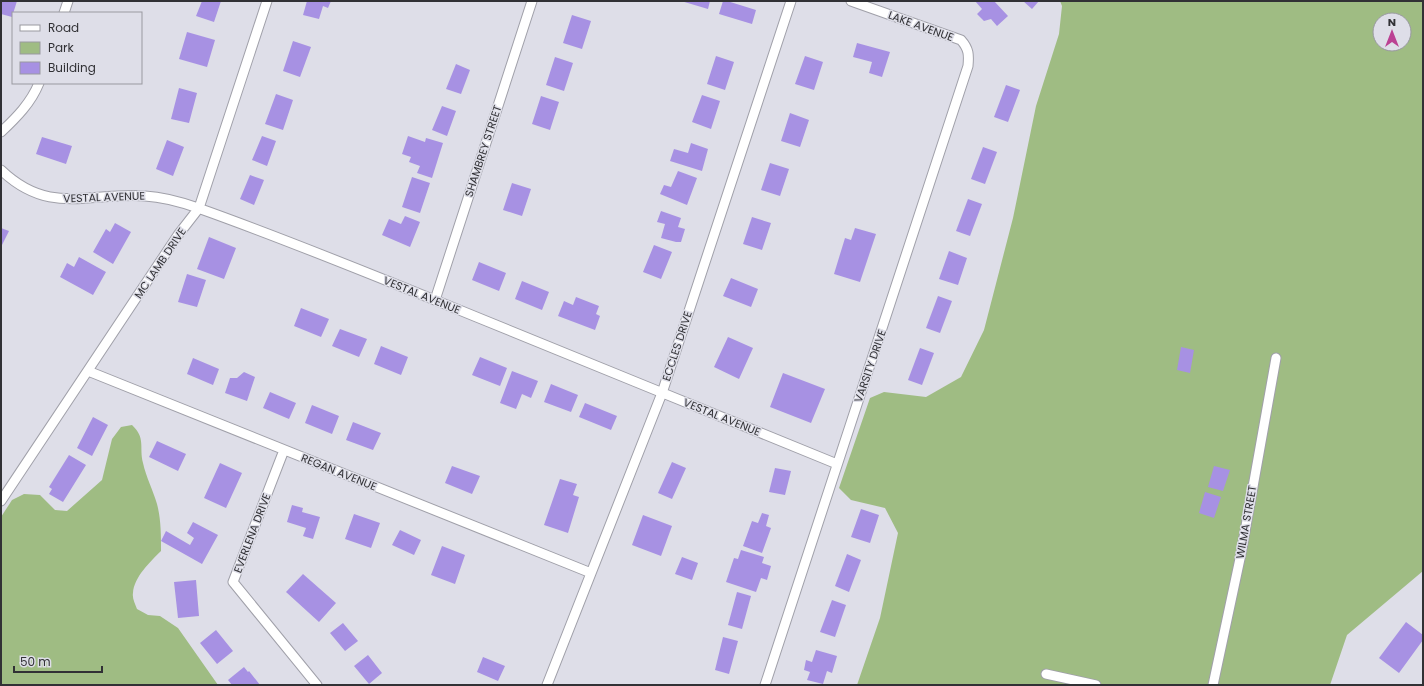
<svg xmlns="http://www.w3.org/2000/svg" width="1424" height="686" font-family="Poppins,sans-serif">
  <rect width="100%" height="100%" fill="#dedee8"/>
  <path fill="#9fbc83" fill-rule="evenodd" d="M1060,1h363v570l-76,64 -17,50h-473l23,-67 18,-85 -13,-25 -34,-8 -12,-12 31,-90 14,-6 42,5 35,-20 23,-47 29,-112 23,-112 23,-72 3,-28zM1380,20h24v24h-24z
    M132,425c14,13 7,22 11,38 3,14 10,27 14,41 4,15 4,31 4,47 -11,11 -27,26 -28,42 -1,5 2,11 4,16l11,6 12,1 18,12 40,57h-217v-168l11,-17 12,-6 16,1 15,15 12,1 35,-31 10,-41 9,-12z"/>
  <path fill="#a791e3" d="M1,1h16l-5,16 -11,-3z
    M202,1h19l-7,21 -18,-6z
    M307,1h24l-3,7 -5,-2 -4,13 -16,-4z
    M681,1h29l-2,8z
    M723,1h4l29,9 -4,14 -33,-10z
    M975,1h19l14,15 -11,10 -6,-7 -7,2 -7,-7 5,-5z
    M1023,1h16l-7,8z
    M572,15l19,6 -9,28 -19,-6z
    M187,32l28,8 -8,27 -28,-8z
    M293,41l18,6 -11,30 -17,-6z
    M857,43l33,9 -8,25 -13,-4 3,-11 -19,-5z
    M716,56l18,6 -9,28 -18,-6z
    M805,56l18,6 -9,28 -19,-6z
    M555,57l18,6 -9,28 -18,-6z
    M456,64l14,6 -9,24 -15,-5z
    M1006,85l14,5 -12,32 -14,-5z
    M179,88l18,5 -8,30 -18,-4z
    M276,94l17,6 -10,30 -18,-6z
    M702,95l18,6 -9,28 -19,-7z
    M541,96l18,6 -9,28 -18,-6z
    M442,106l14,5 -9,25 -15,-6z
    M790,113l19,7 -9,27 -19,-6z
    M262,136l14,5 -9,25 -15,-6z
    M408,136l17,6 1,-4 17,5 -11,35 -15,-5 3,-7 -11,-4 2,-5 -9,-3z
    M42,137l30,9 -6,18 -30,-10z
    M167,140l17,7 -11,29 -17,-7z
    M691,143l17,6 -6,22 -32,-10 4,-12 14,4z
    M983,147l14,5 -12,32 -14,-5z
    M770,163l19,6 -9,27 -19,-6z
    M678,171l19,7 -10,27 -27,-11 4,-9 7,2z
    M250,175l14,5 -10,25 -14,-6z
    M412,177l18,6 -10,30 -18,-6z
    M512,183l19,6 -9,27 -19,-6z
    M968,199l14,5 -12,32 -14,-5z
    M661,211l20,7 -3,9 7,2 -4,13h-5l-15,-4 4,-14 -8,-2z
    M405,216l15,6 -10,25 -28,-12 7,-16 12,5z
    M752,217l19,6 -9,27 -19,-6z
    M115,223l16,9 -18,32 -20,-12 13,-23 4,3z
    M1,228l8,3 -8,16z
    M855,228l21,6 -16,48 -26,-8 11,-36 6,2z
    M209,237l27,11 -12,31 -27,-10z
    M654,245l18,7 -11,27 -18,-7z
    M949,251l18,7 -9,27 -19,-6z
    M79,257l27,15 -13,23 -33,-18 7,-14 7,4z
    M479,262l27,11 -7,18 -27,-11z
    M187,274l19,6 -9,27 -19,-5z
    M731,278l27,11 -7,18 -28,-11z
    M522,281l27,11 -7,18 -27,-11z
    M938,296l14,5 -12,32 -14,-5z
    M576,297l23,9 -3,8 4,2 -5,14 -37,-14 6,-15 9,4z
    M301,308l28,11 -8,18 -27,-11z
    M340,329l27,10 -8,18 -27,-11z
    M728,337l25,11 -14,31 -25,-12z
    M381,346l27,11 -7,18 -27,-11z
    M1181,347l13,3 -4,23 -13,-3z
    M920,348l14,5 -12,32 -14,-5z
    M480,357l27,11 -7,18 -28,-11z
    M193,358l26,11 -6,16 -26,-11z
    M512,371l26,10 -7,17 -9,-4 -6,15 -16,-6z
    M244,372l11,5 -8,24 -22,-8 5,-15h7z
    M783,373l42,16 -14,34 -41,-16z
    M551,384l27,11 -7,17 -27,-10z
    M270,392l26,11 -7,16 -26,-11z
    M585,403l32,13 -6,14 -32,-13z
    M312,405l27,11 -7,18 -27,-11z
    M93,417l15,8 -16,31 -15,-8z
    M353,422l28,11 -8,17 -27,-10z
    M157,441l29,13 -8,17 -29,-14z
    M69,455l17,10 -23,37 -14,-8 3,-5 -3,-2z
    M672,462l14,6 -14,31 -14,-6z
    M220,463l22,10 -16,35 -22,-10z
    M452,466l28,10 -8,18 -27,-11z
    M1214,466l16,4 -7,21 -15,-4z
    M775,468l16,3 -6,24 -16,-3z
    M560,479l17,5 -4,11 6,2 -11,36 -24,-8z
    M1205,492l16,5 -7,21 -15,-5z
    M292,505l11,3 -1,4 18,5 -7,22 -10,-3 3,-8 -19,-6z
    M861,509l18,6 -9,28 -19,-6z
    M762,513l7,2 -3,11 5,2 -9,25 -19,-7 9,-25 6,2z
    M354,514l26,9 -9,25 -26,-9z
    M643,515l29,11 -11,30 -29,-11z
    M193,522l25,13 -16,29 -41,-23 5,-10 24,14 4,-7 -7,-5z
    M400,530l21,10 -7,15 -22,-10z
    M442,546l23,9 -10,29 -24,-9z
    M741,550l23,7 -2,6 9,3 -4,14 -6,-2 -5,14 -30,-10 8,-24 4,1z
    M847,554l14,6 -12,32 -14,-6z
    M682,557l16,6 -6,17 -17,-6z
    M303,574l33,29 -17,19 -33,-30z
    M196,580l3,36 -21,2 -4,-36z
    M737,592l14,4 -9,33 -14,-4z
    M832,600l14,5 -11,32 -15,-5z
    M1406,622l17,13v5l-24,33 -20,-15z
    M343,623l15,18 -13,10 -15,-18z
    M216,630l17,21 -16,13 -17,-21z
    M723,637l15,4 -9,33 -14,-4z
    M816,650l21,6 -5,17 -5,-2 -4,13 -16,-4 3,-8 -6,-2 2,-10 6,2z
    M368,655l14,18 -13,11 -15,-18z
    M483,657l22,9 -7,15 -21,-9z
    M244,667l4,5 1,-1 11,14h-28l-4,-5z"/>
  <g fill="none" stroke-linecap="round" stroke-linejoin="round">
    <g stroke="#a0a0a9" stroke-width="11">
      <path id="minor" d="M64,13l4,-12
        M1,132c15,-14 30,-29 38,-49
        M1,170c48,46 87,22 144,26 19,1 36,6 53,12 93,33 185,71 276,108 121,49 242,99 363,148
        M435,300l97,-299
        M88,371l503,202
        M284,450l-51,132 84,103
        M1,501l177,-266 21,-27 68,-207
        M1046,674l50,11
        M547,685l115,-292 129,-392
        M765,685l203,-619c1,-11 1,-17 -7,-26l-110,-39
        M1213,685l28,-131 35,-196"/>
    </g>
    <use href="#minor" stroke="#fff" stroke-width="9"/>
  </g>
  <g text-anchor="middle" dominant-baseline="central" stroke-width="3" stroke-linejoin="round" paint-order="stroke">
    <g font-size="11" fill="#313135" stroke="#dedee8">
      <text transform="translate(921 26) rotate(20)">LAKE AVENUE</text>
      <text transform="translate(483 151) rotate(-72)">SHAMBREY STREET</text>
      <text transform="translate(104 197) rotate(-2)">VESTAL AVENUE</text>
      <text transform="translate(160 263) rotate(-56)">MC LAMB DRIVE</text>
      <text transform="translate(422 295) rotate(22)">VESTAL AVENUE</text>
      <text transform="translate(677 346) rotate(-72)">ECCLES DRIVE</text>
      <text transform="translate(870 366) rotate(-71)">VARSITY DRIVE</text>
      <text transform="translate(722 417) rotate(22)">VESTAL AVENUE</text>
      <text transform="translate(339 472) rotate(22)">REGAN AVENUE</text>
      <text transform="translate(1246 522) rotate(-80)">WILMA STREET</text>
      <text transform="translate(252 533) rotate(-69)">EVERLENA DRIVE</text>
    </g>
  </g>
  <rect width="1424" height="686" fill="none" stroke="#313135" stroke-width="4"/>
  <rect x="12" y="12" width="130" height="72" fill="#dedee8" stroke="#9999a0"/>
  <rect x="20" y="25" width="20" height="6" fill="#ffffff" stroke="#9999a0"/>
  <text x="48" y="32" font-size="12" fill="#313135">Road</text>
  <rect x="20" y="42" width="20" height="12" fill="#9fbc83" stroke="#9999a0"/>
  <text x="48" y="52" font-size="12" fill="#313135">Park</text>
  <rect x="20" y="62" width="20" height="12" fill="#a791e3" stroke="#9999a0"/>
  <text x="48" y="72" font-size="12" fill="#313135">Building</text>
  <g transform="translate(1392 32)"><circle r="19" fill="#dedee8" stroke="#9999a0"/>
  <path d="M0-3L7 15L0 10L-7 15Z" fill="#bb4193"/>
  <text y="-6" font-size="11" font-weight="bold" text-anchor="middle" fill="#313135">N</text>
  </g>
  <path d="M14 666v6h88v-6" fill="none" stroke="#313135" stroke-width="2"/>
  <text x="20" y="666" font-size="12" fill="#313135" stroke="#dedee8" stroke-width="3" paint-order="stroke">50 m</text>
</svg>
